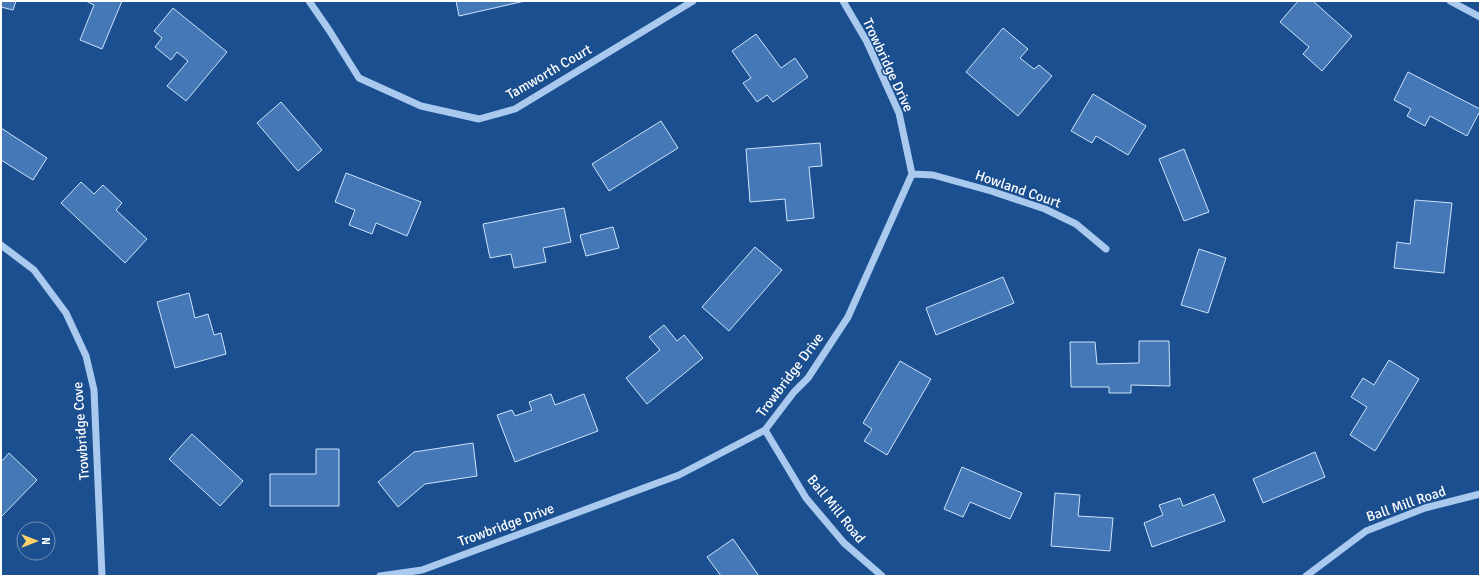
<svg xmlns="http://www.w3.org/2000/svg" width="1481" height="577" font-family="Signika,sans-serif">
  <rect width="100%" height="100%" fill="#1b4f8f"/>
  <path fill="#4478b7" stroke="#cfe3fa" d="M1,1h15l-3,9 -12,-3z
    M86,1h36l-20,48 -22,-9 14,-35z
    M456,1h69l-66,15z
    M1298,1h15l39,35 -30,35 -19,-17 6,-7 -29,-25z
    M173,8l54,44 -41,49 -19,-15 21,-25 -11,-9 -6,8 -16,-13 7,-9 -8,-7z
    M1003,28l25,21 -8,9 14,11 5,-4 13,11 -34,40 -52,-44z
    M756,34l25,34 14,-10 13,19 -35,25 -6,-7 -10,7 -14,-19 8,-5 -19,-27z
    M1408,72l72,37v2l-13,25 -37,-20 -5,10 -18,-10 4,-7 -17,-9z
    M1093,94l53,32 -18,29 -32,-19 -4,7 -21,-12z
    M281,102l41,48 -24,21 -41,-48z
    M661,121l17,27 -69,43 -17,-27z
    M1,128l46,30 -14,22 -32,-20z
    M820,143l2,23 -13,1 5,51 -27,3 -2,-22 -35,3 -4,-53z
    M1184,149l25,63 -25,9 -25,-62z
    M346,173l75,29 -14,34 -31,-13 -4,11 -23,-9 6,-15 -20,-8z
    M81,182l13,12 9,-9 19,18 -6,7 31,29 -22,24 -64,-60z
    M1415,200l37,3 -8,70 -50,-5 3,-26 13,2z
    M564,208l7,34 -28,6 3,14 -32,6 -3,-14 -21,4 -7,-34z
    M613,227l6,21 -33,8 -6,-21z
    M755,247l27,23 -53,61 -27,-24z
    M1199,249l27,9 -18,55 -27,-8z
    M1003,277l11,26 -78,32 -10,-27z
    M189,293l6,25 13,-4 6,21 7,-2 5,21 -51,14 -18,-66z
    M664,325l13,16 7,-6 19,23 -56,46 -21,-26 34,-28 -11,-13z
    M1139,341h30l1,45 -39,-1v8h-22v-6h-38l-1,-45h25l2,22 42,-1z
    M1389,360l30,19 -44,72 -25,-16 17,-28 -16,-10 12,-19 11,7z
    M900,361l31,18 -44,76 -23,-14 8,-12 -9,-6z
    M551,394l4,11 29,-11 14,37 -83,31 -18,-47 15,-5 3,6 17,-6 -3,-8z
    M192,434l51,47 -23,25 -51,-47z
    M473,443l4,33 -52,8 -27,23 -20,-25 36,-30z
    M316,449h23v57h-69v-32h46z
    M1315,452l10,25 -62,26 -10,-24z
    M9,453l28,27 -36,37v-55z
    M962,467l60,26 -12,26 -40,-17 -7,15 -19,-8z
    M1055,493l25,2 -2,21 35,2 -3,33 -59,-5z
    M1214,494l11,27 -73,26 -8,-24 19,-8 -4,-10 21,-7 3,8z
    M733,539l26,37h-38l-14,-19z"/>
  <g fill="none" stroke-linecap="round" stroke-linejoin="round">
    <path stroke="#a9c9ee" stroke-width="7" d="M309,1l20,29 30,48 62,28 58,13 36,-10 178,-108
      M1450,1l30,16
      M912,174l21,1 58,16 54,18 31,15 30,25
      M1,245l33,25 32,43 20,43 8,34 8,186
      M765,430l41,68 38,45 38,33
      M380,576l42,-6 257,-95 86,-45 29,-38 14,-14 40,-61 64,-143 -13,-61 -32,-71 -24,-41
      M1306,576l60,-45 59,-23 55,-14"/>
  </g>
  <g text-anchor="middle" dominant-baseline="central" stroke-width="3" stroke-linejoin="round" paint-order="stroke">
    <g font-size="14" fill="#fff" stroke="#1b4f8f">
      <text transform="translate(888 65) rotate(65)">Trowbridge Drive</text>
      <text transform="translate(549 72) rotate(-30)">Tamworth Court</text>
      <text transform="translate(1018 189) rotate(19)">Howland Court</text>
      <text transform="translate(790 375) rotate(-53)">Trowbridge Drive</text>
      <text transform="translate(81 431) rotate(-94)">Trowbridge Cove</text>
      <text transform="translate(1406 504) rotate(-19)">Ball Mill Road</text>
      <text transform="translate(836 509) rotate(51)">Ball Mill Road</text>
      <text transform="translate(506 525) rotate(-20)">Trowbridge Drive</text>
    </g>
  </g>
  <rect width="1481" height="577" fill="none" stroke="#ffffff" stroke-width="4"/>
  <g transform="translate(36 541) rotate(90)"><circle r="19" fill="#1b4f8f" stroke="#7695bc"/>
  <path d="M0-3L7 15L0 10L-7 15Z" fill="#ffd166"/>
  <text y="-6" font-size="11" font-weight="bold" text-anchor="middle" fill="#ffffff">N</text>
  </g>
</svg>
